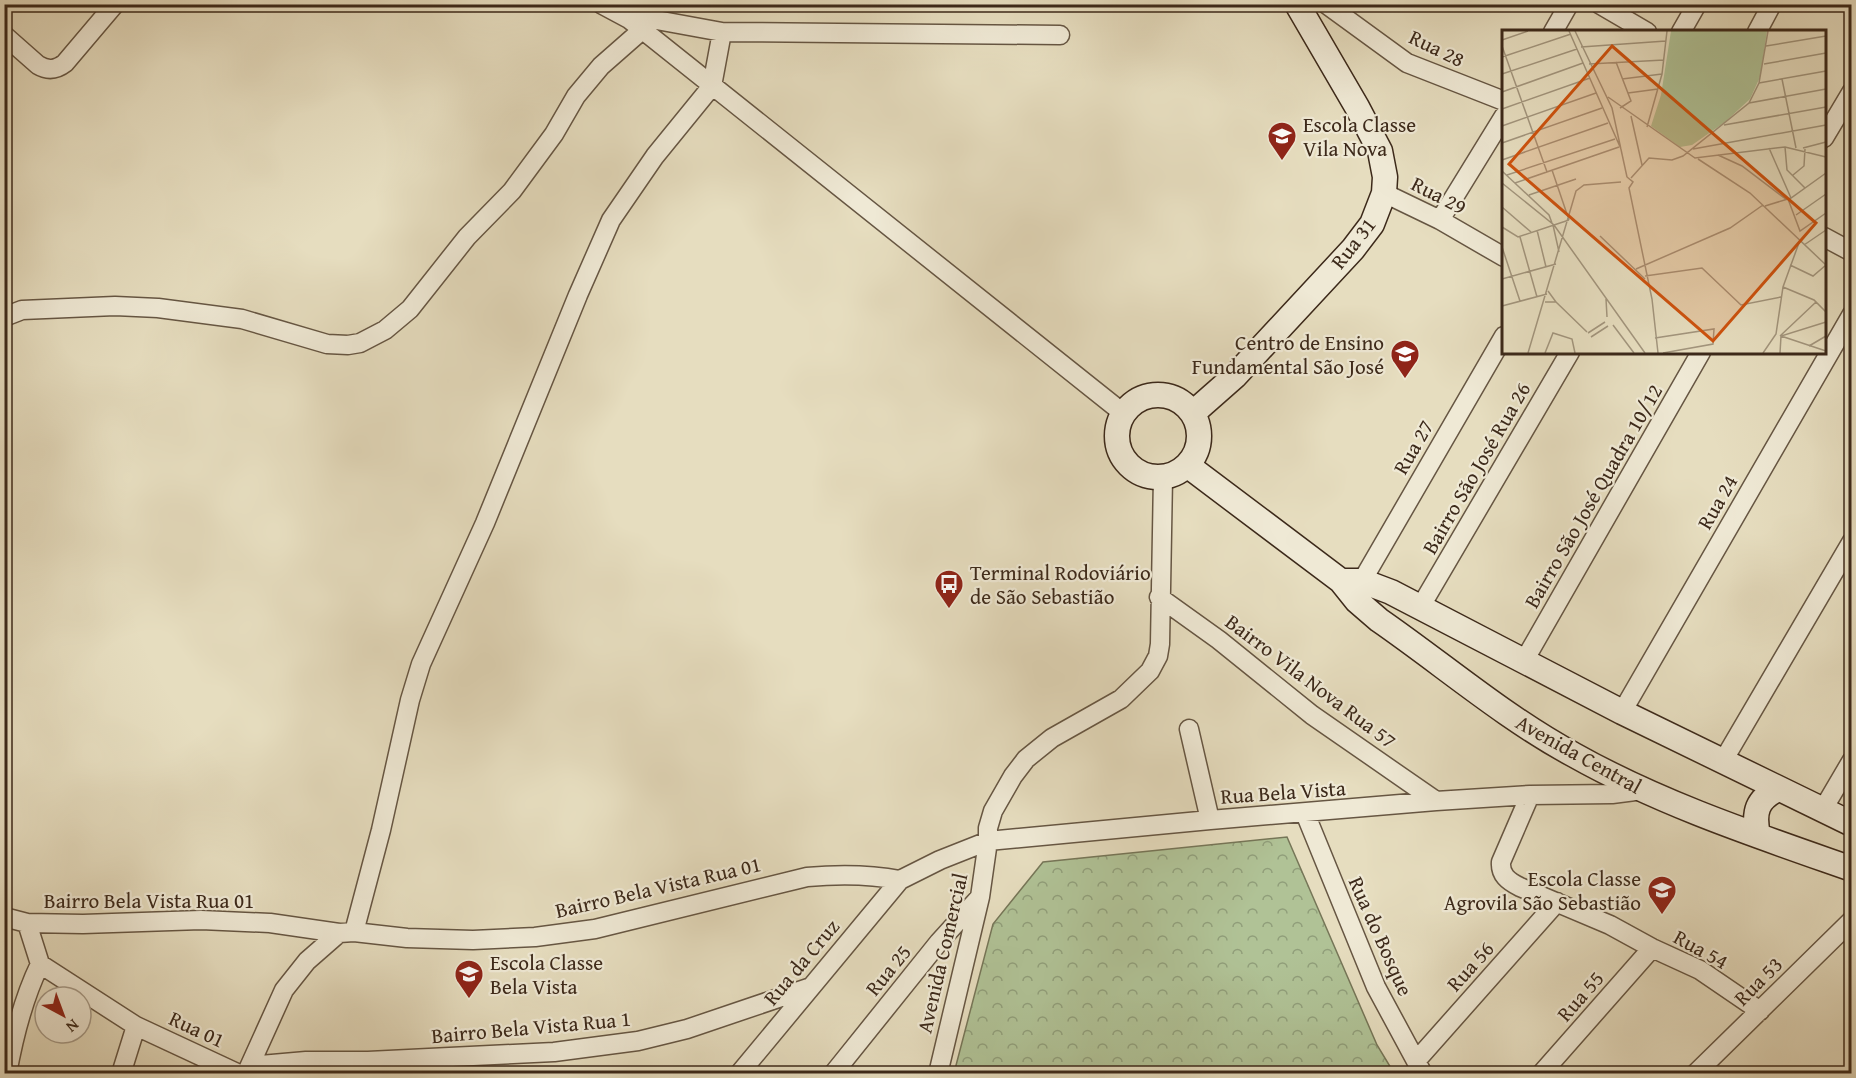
<svg xmlns="http://www.w3.org/2000/svg" width="1856" height="1078" font-family="'Gentium Book Plus',serif">
  <defs>
    <pattern id="forest-crowns" width="20" height="18" patternUnits="userSpaceOnUse" patternTransform="scale(1.5)"><rect width="20" height="18" fill="#b0c296"/><path d="M2 6a3 3 0 1 1 6 0M12 15a3 3 0 1 1 6 0" fill="none" stroke="#909e7a"/></pattern>
  </defs>
  <rect width="100%" height="100%" fill="#e6ddbf"/>
  <filter id="stains"><feTurbulence type="fractalNoise" baseFrequency=".00333" numOctaves="4"/><feColorMatrix values="0 0 0 0 .2 0 0 0 0 .09 0 0 0 0 .02 0 0 0 .5 -.17"/></filter>
  <radialGradient id="worn" r=".72"><stop offset=".6" stop-color="#630" stop-opacity="0"/><stop offset="1" stop-color="#630" stop-opacity=".3"/></radialGradient>
  <path fill="url(#forest-crowns)" stroke="#767658" stroke-width="1.5" d="M1287,837l90,208 17,28h-440l39,-149 50,-62z"/>
  <g fill="none" stroke-linecap="round" stroke-linejoin="round">
    <g stroke="#665643" stroke-width="21">
      <path id="street" d="M601,4l28,15 494,394
        M1326,4l81,59 97,38
        M1599,4l48,28
        M629,19h22l71,13 338,3
        M1553,32l16,-28
        M1681,32l16,-28
        M1757,32l15,-28
        M4,35l34,30c10,6 18,5 27,-2l50,-59
        M1824,138l28,-47
        M1384,193l56,27 64,37
        M1440,220l64,-104
        M1824,237l28,15
        M4,317l18,-7 93,-4 43,2 84,11 85,25 21,1 12,-2 25,-13 25,-21 57,-72 45,-46 42,-57 22,-38 25,-30 41,-36
        M1362,581l142,-245
        M1159,597l60,43 93,75 124,86
        M1421,606l149,-254
        M1524,661l177,-309
        M1622,712l230,-398
        M1189,729l21,91
        M1723,761l129,-220
        M1530,795l-29,67c-1,13 7,19 19,25l90,38 42,23 48,22 60,41
        M1822,811l30,-51
        M1305,813l71,174 47,87
        M4,917l23,6 56,1 118,-4 69,3 69,10 15,-1 53,6 66,2 62,-3 60,-8 212,-52c32,-3 61,-3 93,3
        M27,923l13,41
        M354,932l27,-102 29,-130 11,-36 64,-141 93,-228 33,-75 44,-64 57,-70 10,-54
        M1416,1061l141,-159
        M250,1066l56,-5h62l186,-9 84,-11 49,-12 121,-41
        M7,1074c7,-39 16,-75 33,-110l96,62 103,48
        M121,1074l15,-48
        M246,1074l38,-84 23,-29 32,-28
        M739,1074l161,-194 40,-20 48,-19 222,-21 226,-19 94,-6 82,-1 31,-4
        M833,1074l106,-132 40,-44
        M938,1074l42,-177 8,-56v-13l5,-17 20,-35 13,-17 26,-21 69,-39 29,-28 8,-15 2,-12 3,-167
        M1541,1074l111,-126
        M1695,1074l157,-154"/>
    </g>
    <g stroke="#3c291a" stroke-width="27">
      <path id="secondary" d="M1117 436a41 41 0 1 1 82 0a41 41 0 1 1-82 0Z
        M1193,413l42,-37 118,-127 19,-25 12,-31 1,-16 -5,-26 -23,-44 -60,-103
        M1187,465l154,116 16,20 22,19c65,45 125,97 195,135 87,49 184,81 278,114
        M1341,581h21l29,11 231,120 230,112
        M1758,835c-5,-23 -1,-36 20,-46"/>
    </g>
    <use href="#street" stroke="#efe9d5" stroke-width="18"/>
    <use href="#secondary" stroke="#efe9d5" stroke-width="24"/>
  </g>
  <defs>
    <g id="school-pin" transform="scale(1.5)"><path d="M0 17L-7.5 6A9.5 9.5 0 1 1 7.5 6Z" fill="#8f2418" stroke="#efe9d5"/><path d="M0-5L7-2L0 1L-7-2ZM-4 1L0 2.5L4 1V4Q0 6-4 4Z" fill="#fff"/></g>
    <g id="bus-pin" transform="scale(1.5)"><path d="M0 17L-7.5 6A9.5 9.5 0 1 1 7.5 6Z" fill="#8f2418" stroke="#efe9d5"/><path d="M-5-6H5V4H4V6H2V4H-2V6H-4V4H-5ZM-3.5-4V0h7V-4ZM-3.5 1.2v1.5H-2V1.2ZM2 1.2v1.5H3.5V1.2Z" fill="#fff"/></g>
  </defs>
  <g fill-rule="evenodd">
    <use href="#school-pin" x="1282" y="136"/>
    <use href="#school-pin" x="1405" y="354"/>
    <use href="#bus-pin" x="949" y="584"/>
    <use href="#school-pin" x="1662" y="890"/>
    <use href="#school-pin" x="469" y="974"/>
  </g>
  <g text-anchor="middle" dominant-baseline="central" stroke-width="4.5" stroke-linejoin="round" paint-order="stroke">
    <g font-size="21" fill="#3c291a" stroke="#efe9d5">
      <text transform="translate(1437 48) rotate(26)">Rua 28</text>
      <text transform="translate(1439 195) rotate(27)">Rua 29</text>
      <text transform="translate(1353 243) rotate(-52)">Rua 31</text>
      <text transform="translate(1413 447) rotate(-60)">Rua 27</text>
      <text transform="translate(1476 468) rotate(-60)">Bairro São José Rua 26</text>
      <text transform="translate(1593 496) rotate(-60)">Bairro São José Quadra 10/12</text>
      <text transform="translate(1717 502) rotate(-60)">Rua 24</text>
      <text transform="translate(1311 681) rotate(37)">Bairro Vila Nova Rua 57</text>
      <text transform="translate(1579 754) rotate(29)">Avenida Central</text>
      <text transform="translate(1283 792) rotate(-4)">Rua Bela Vista</text>
      <text transform="translate(658 887) rotate(-13)">Bairro Bela Vista Rua 01</text>
      <text x="149" y="900">Bairro Bela Vista Rua 01</text>
      <text transform="translate(1381 936) rotate(66)">Rua do Bosque</text>
      <text transform="translate(1701 949) rotate(29)">Rua 54</text>
      <text transform="translate(942 953) rotate(-77)">Avenida Comercial</text>
      <text transform="translate(801 962) rotate(-50)">Rua da Cruz</text>
      <text transform="translate(1470 966) rotate(-48)">Rua 56</text>
      <text transform="translate(888 970) rotate(-51)">Rua 25</text>
      <text transform="translate(1758 981) rotate(-45)">Rua 53</text>
      <text transform="translate(1580 996) rotate(-49)">Rua 55</text>
      <text transform="translate(531 1027) rotate(-5)">Bairro Bela Vista Rua 1</text>
      <text transform="translate(197 1029) rotate(25)">Rua 01</text>
    </g>
    <g font-size="21" fill="#3c291a" stroke="#efe9d5" text-anchor="start">
      <text x="1303" y="124">Escola Classe<tspan x="1303" dy="24">Vila Nova</tspan></text>
      <text x="1384" y="342" text-anchor="end">Centro de Ensino<tspan x="1384" dy="24">Fundamental São José</tspan></text>
      <text x="970" y="572">Terminal Rodoviário<tspan x="970" dy="24">de São Sebastião</tspan></text>
      <text x="1641" y="878" text-anchor="end">Escola Classe<tspan x="1641" dy="24">Agrovila São Sebastião</tspan></text>
      <text x="490" y="962">Escola Classe<tspan x="490" dy="24">Bela Vista</tspan></text>
    </g>
  </g>
  <g transform="translate(1502 30)">
    <rect width="324" height="324" fill="#e6ddbf"/>
    <path d="M169,1h96l-7,46 -10,22 -25,23 -33,23 -12,2 -29,-21 10,-31z" fill="#b0c296"/>
    <path fill="none" stroke="#a2957d" stroke-width="1.5" d="M67,1l52,118M73,1l37,77 15,69M0,10l26,-9M0,16l45,126M264,16l60,-10M79,17l85,-6M0,27l69,-23M114,32l15,39 -11,7M87,34l75,-4M262,34l62,-11M0,44l75,-25M120,49l40,-5M280,49l14,69M257,53l67,-12M0,62l81,-29M126,63l30,-4M106,67l87,61 90,-11 41,10M247,73l77,-14M0,79l88,-31M129,86l11,49M222,95l102,-18M0,96l94,-33M145,97l15,-53 5,-43M0,113l100,-35M283,117l2,23 18,18M267,118l22,50M301,118l23,-6M191,119l133,-24M216,125l24,11 45,34M196,129l52,34 76,72M0,130l106,-37M50,140l17,50M0,141l47,44 3,8M5,145l108,-36M291,145l11,-9 1,-17M125,147l6,5 -4,6 23,111 6,54M129,148l18,-20 23,2 11,-4 66,-53 10,-20 9,-52M0,153l52,42 91,128M13,153l104,-36M27,165l47,-16M286,169l12,32 26,-18M263,176l26,-8 35,-25M0,177l29,25M294,185l30,-21M51,195l6,27M0,197l16,10 51,-17M35,200l9,37M98,206l45,43M18,207l17,60M302,215l22,-15M0,217l18,54M288,235l23,11 13,-11M134,239l94,-41 33,-23M143,246l57,-8 39,37 40,-8M0,249l54,-15M281,257l31,13 12,12M104,269l1,18M43,272h11l-8,-11M54,272l31,30M0,276l45,-12M111,295l21,28M86,303l17,-11M278,306l36,-34M279,306l45,15M89,307l17,-11M153,308l59,-9 -1,15 -50,9M307,316l17,-10M26,323l48,-162 8,-6 37,-3M43,323l8,-20 19,6 3,14M261,323l13,-19 7,-47 17,-47M278,323l1,-17 45,-14"/>
    <path fill="#ce520e" fill-opacity="0.15" stroke="#ce520e" stroke-width="3" d="M110,16l204,177 -103,118 -204,-177z"/>
    <rect width="324" height="324" fill="none" stroke="#3c291a" stroke-width="3"/>
  </g>
  <rect width="1856" height="1078" fill="none" stroke="#e6ddbf" stroke-width="24"/>
  <rect x="6" y="6" width="1844" height="1066" fill="none" stroke="#3c291a" stroke-width="3"/>
  <rect x="12" y="12" width="1832" height="1054" fill="none" stroke="#3c291a" stroke-width="1.5"/>
  <g transform="translate(63 1015) rotate(139)"><circle r="28" fill="#efe9d5" stroke="#a79c8a" stroke-width="1.5"/>
  <path d="M0-4.5L10 22L0 15L-10 22Z" fill="#8f2418"/>
  <text y="-9" font-size="16" font-weight="bold" text-anchor="middle" fill="#3c291a">N</text>
  </g>
  <rect width="100%" height="100%" filter="url(#stains)"/>
  <rect width="100%" height="100%" fill="url(#worn)"/>
</svg>
